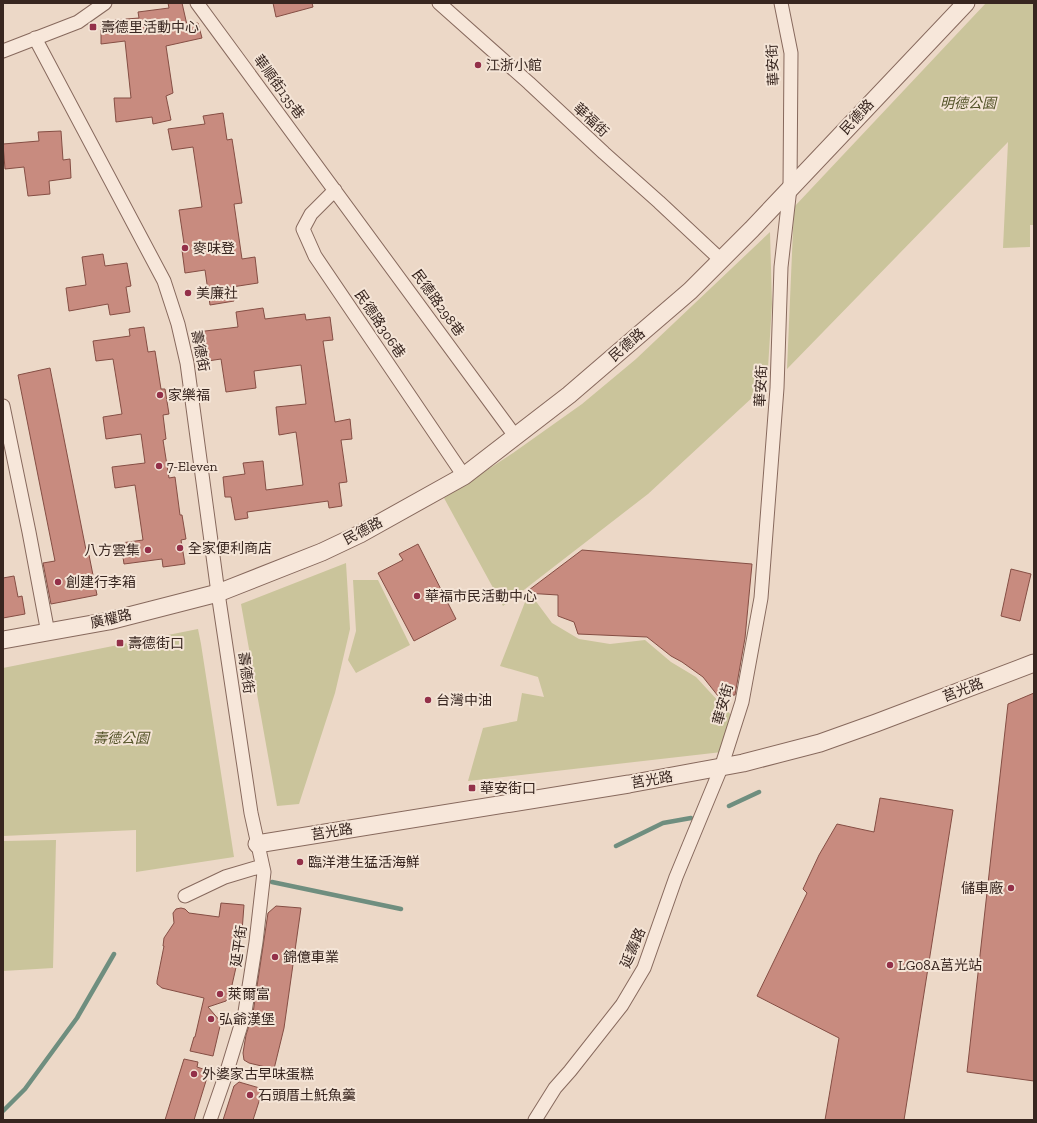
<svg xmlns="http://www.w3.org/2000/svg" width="1037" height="1123" font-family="'Zilla Slab','Noto Sans TC',serif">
  <rect width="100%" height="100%" fill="#ecd8c7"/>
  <path fill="#cac49b" d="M986,3h48v222h-4v22l-27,1 5,-106 -221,227 7,-162z
    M770,232l2,72 -5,80 -119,110 -145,112 -59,-108 69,-45 69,-49 54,-45z
    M346,563l4,66 -15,64 -36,111 -22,2 -36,-202z
    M353,580h25l32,65 -54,28 -8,-13 8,-29z
    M529,592l23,31 27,16 31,5 35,-4 26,22 25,15 36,39 -10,36 -254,29 15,-53 34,-7 5,-28 22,4 -6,-20 -38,-11z
    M198,629l3,15 33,213 -98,15v-42l-133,6v-168z
    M56,840l-3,128 -50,3v-130z"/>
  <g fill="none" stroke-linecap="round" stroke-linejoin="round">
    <path stroke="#6f8e7f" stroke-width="4.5" d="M729,806l30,-14
      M616,846l47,-23 28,-5
      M272,882l129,27
      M3,1111l22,-22 52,-71 37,-64"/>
  </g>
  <path fill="#c88b7f" stroke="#854e44" d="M168,3h14l5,22 11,-2 4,15 -36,8 7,47 -7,3 5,24 -18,4 -1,-7 -36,5 -2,-24h17l-6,-57 -24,3v-23l38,-3 -1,-6 31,-4z
    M273,3h39l1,4 -37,10z
    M223,113l4,27 5,-1 10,64 -8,1 8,55 13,-2 3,26 -26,4 2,14 -24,4 -5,-35 -20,3 -3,-23h3l-6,-40 23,-3 -9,-60 -21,3 -4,-21 37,-5 -2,-8z
    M61,131l2,29 7,-1 1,19 -22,3 1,13 -22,2 -4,-29 -19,2 -2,-25 36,-3 -1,-9z
    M103,254l2,12 22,-3 4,23 -5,1 4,25 -20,3 -2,-11 -39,7 -3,-23 20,-3 -4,-28z
    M263,308l2,11 40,-5 1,6 24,-3 3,23 -10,1 12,81 15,-3 2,20 -11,1 6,42 -8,1 3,23 -13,2 -1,-7 -81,11 1,6 -13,2 -4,-23h-6l-2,-20 22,-3 -2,-11 20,-2 3,29 37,-5 -7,-53 -17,3 -3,-28 30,-3 -5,-39 -47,6 2,17 -30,4 -5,-33 -20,3 -4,-30 41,-5 -2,-15z
    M144,327l4,25 7,-1 6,38h4l4,25 -6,1 3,24 -3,1 6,38 6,-1 5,38h2l4,24 -5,1 4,24 -22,3 -1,-8 -38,5 -3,-21 22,-3 -8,-55 -20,3 -3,-21 33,-4 -4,-29 -35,5 -3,-22 19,-3 -9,-55 -17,2 -3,-20 37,-5 -1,-7z
    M50,368l37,187h2l8,40 -46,9 -8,-41 12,-2 -37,-186z
    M418,544l38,75 -42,22 -36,-68 25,-13 -4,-6z
    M582,550l170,14 -7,74 -10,57 -17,1 -15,-19 -21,-15 -11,-6 -24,-19 -69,-3 -4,-12 -16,-6v-21l-33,-2z
    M1011,569l20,5 -11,47 -19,-5z
    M14,576l4,21 4,-1 3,18 -22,4v-40z
    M1034,693v388l-67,-9 41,-368z
    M880,798l73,12 -49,310h-79l14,-82 -82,-42 50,-103 -4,-4 16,-34 18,-31 37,8z
    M221,903l23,2 -3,40 -11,49 -4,7 -18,6 13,15 -8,34 -23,-5 4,-14h1l9,-39 -42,-10 -5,-4v-3l7,-35h-1l1,-8 10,-15 -1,-10 3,-4 5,-1 4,1 4,4 30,4z
    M276,906l25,2 -17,120 -10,41 -25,-6 -5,-3 -1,-7 3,-18 7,-22 15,-100z
    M184,1059l14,3 -1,5 12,4 -15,49h-29z
    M239,1082l24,7 -10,31h-30l11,-34z"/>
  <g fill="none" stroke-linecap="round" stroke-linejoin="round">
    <g stroke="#87695d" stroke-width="15">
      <path id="minor" d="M197,3l318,433
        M439,3l90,80 75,70 55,49 62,58
        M35,38l129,243 14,43 9,39 31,230 33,220 13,59 -8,70 -11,70 -18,59 -17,49
        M3,51l75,-29 27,-19
        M335,190l-24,24 -8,15 12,27 149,220
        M3,406l26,126 19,101
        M185,896l40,-19 37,-11
        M535,1120l20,-32 15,-17 52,-66 22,-37 32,-91 45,-109 21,-66 19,-104 16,-210 4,-121 9,-79 1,-135 -10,-50"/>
    </g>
    <g stroke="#87695d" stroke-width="19">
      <path id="tertiary" d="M3,640l106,-19 109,-28 104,-41 38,-18 104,-58 105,-81 121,-104 62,-62 214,-226
        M257,844l372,-60 114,-21 77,-20 56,-20 158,-60"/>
    </g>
    <use href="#minor" stroke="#f7e7da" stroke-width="13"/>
    <use href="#tertiary" stroke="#f7e7da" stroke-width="17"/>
  </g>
  <g fill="#933049" stroke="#f4e4d6" stroke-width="1.5">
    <rect x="89" y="23" width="8" height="8" rx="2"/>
    <circle cx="478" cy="65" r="4"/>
    <circle cx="185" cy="248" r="4"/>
    <circle cx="188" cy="293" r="4"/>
    <circle cx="160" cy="395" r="4"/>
    <circle cx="159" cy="466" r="4"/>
    <circle cx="180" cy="548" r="4"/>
    <circle cx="148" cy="550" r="4"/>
    <circle cx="58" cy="582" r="4"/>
    <circle cx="417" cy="596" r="4"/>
    <rect x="116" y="639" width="8" height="8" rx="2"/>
    <circle cx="428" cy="700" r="4"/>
    <rect x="468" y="784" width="8" height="8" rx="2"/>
    <circle cx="300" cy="862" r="4"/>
    <circle cx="1011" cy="888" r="4"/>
    <circle cx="275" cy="957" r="4"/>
    <circle cx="890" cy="965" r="4"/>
    <circle cx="220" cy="994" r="4"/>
    <circle cx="211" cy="1019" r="4"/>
    <circle cx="194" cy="1074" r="4"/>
    <circle cx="250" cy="1095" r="4"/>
  </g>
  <g text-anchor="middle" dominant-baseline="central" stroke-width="4" stroke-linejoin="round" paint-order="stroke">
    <g font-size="14" fill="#382620" stroke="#f4e4d6" text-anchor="start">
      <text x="101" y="27">壽德里活動中心</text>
      <text x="486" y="65">江浙小館</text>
      <text x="193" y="248">麥味登</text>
      <text x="196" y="293">美廉社</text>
      <text x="168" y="395">家樂福</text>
      <text x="167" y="466">7-Eleven</text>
      <text x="188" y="548">全家便利商店</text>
      <text x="140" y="550" text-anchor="end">八方雲集</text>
      <text x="66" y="582">創建行李箱</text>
      <text x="425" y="596">華福市民活動中心</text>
      <text x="128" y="643">壽德街口</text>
      <text x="436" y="700">台灣中油</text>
      <text x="480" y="788">華安街口</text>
      <text x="308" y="862">臨洋港生猛活海鮮</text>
      <text x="1003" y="888" text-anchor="end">儲車廠</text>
      <text x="283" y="957">錦億車業</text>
      <text x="898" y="965">LG08A莒光站</text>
      <text x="228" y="994">萊爾富</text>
      <text x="219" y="1019">弘爺漢堡</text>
      <text x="202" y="1074">外婆家古早味蛋糕</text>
      <text x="258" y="1095">石頭厝土魠魚羹</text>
    </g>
    <g font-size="14" fill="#382620" stroke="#f4e4d6">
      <text transform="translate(773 65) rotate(-93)">華安街</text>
      <text transform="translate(279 87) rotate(54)">華順街135巷</text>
      <text transform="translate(857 117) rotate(-47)">民德路</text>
      <text transform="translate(591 120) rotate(43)">華福街</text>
      <text transform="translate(438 303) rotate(54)">民德路298巷</text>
      <text transform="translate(380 324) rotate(56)">民德路306巷</text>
      <text transform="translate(627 345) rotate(-41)">民德路</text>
      <text transform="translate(200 351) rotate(79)">壽德街</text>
      <text transform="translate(761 386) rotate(-87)">華安街</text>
      <text transform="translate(363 531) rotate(-28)">民德路</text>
      <text transform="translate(111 619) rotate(-13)">廣權路</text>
      <text transform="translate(246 673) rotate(82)">壽德街</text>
      <text transform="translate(963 690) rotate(-21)">莒光路</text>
      <text transform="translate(723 704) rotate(-75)">華安街</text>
      <text transform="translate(652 780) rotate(-10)">莒光路</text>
      <text transform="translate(332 832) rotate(-9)">莒光路</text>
      <text transform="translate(239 946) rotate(-82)">延平街</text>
      <text transform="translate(633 948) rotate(-67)">延壽路</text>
    </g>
    <g font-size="14" font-style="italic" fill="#535328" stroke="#f4e4d6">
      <text x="968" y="103">明德公園</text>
      <text x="121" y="738">壽德公園</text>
    </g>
  </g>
  <rect width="1037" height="1123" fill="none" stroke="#382620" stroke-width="8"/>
</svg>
